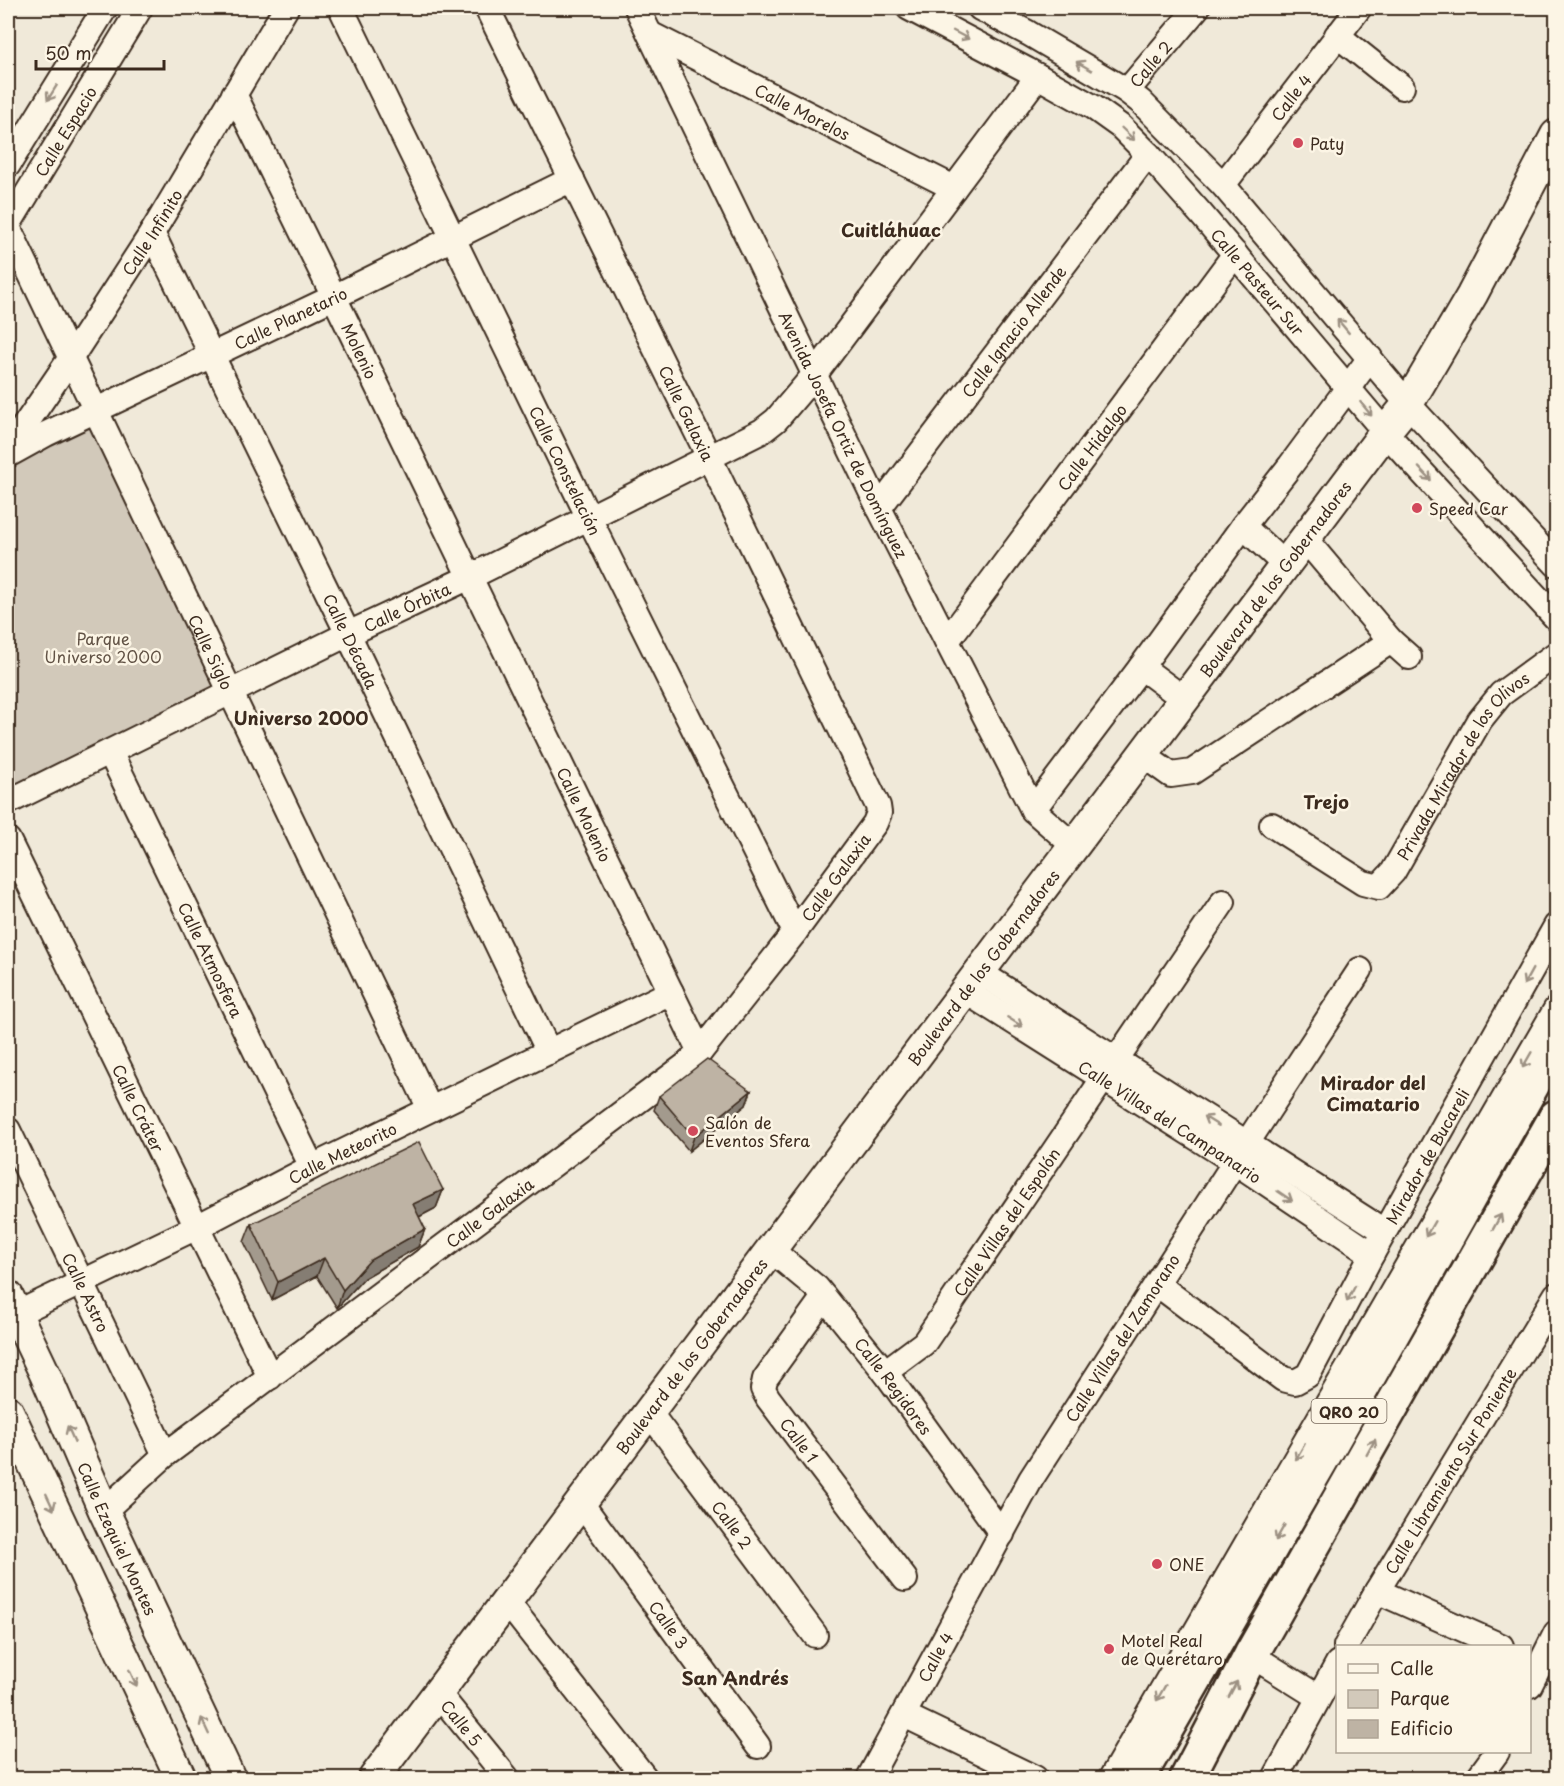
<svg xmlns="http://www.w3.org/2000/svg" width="1564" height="1786" font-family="'Playpen Sans',sans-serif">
  <rect width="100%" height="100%" fill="#f0e9d9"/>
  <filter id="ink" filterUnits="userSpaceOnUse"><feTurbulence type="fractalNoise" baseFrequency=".0167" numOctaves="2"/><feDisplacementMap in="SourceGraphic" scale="12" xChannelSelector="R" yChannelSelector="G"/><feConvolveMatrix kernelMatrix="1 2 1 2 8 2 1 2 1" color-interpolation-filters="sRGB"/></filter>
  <g filter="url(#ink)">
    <path fill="#d2c9ba" stroke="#867a6c" stroke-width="1.5" d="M95,411l135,282 -222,109v-347z"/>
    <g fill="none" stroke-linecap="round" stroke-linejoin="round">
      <g stroke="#3b2a1e" stroke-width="28">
        <g id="minor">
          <path id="s1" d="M341,8l247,508 207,416"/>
          <path id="s2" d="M637,8l242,500 154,302 41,36"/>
          <path id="s3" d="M909,8l118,62 66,37 28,20 27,27 53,60 184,218 171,186"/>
          <path d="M980,8l48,25 99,58 14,11 82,83 185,219 148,160"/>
          <path id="s4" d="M650,34l304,154"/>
          <path d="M1337,35l65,52"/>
          <path id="s5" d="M1127,91l70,-83"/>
          <path id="s6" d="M234,94l100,203 366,755"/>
          <path d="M8,165l97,-157"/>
          <path id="s7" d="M1223,185l136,-177"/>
          <path id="s8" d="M8,225l132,-217"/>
          <path id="s9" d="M8,227l422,882"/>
          <path id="s10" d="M152,233l196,401 201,418"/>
          <path id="s11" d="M8,450l62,-91 82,-126 134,-225"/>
          <path id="s12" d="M8,455l38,-21 288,-137 238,-118"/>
          <path id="s13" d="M879,508l269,-354"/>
          <path d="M1243,526l42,39"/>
          <path d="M1305,539l86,102 18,16"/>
          <path id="s14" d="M947,641l288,-387"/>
          <path d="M1141,667l43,32"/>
          <path id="s15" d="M110,752l202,415"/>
          <path d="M1143,755l28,20 21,-3 199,-131"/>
          <path id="s16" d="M8,802l340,-168 122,-57 292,-146 14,-11 39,-46 223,-298"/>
          <path d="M1033,810l108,-143 102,-141 47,-60 80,-108"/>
          <path id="s17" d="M1272,825l91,58 16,4 14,-15 87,-152 21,-26 55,-40"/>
          <path id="s18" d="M8,840l262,537"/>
          <path d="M979,972l405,259"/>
          <path id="s19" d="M965,991l270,171 137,92"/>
          <path id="s20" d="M8,1130l157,325"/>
          <path id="s21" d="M771,1250l46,38 68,84 117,162"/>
          <path id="s22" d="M1157,1284l126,95 12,3 13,-7 64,-121 184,-328"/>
          <path id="s23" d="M824,1297l-59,82 -2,10 5,9 137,181"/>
          <path id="s24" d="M16,1314l181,-87 115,-60 359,-175"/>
          <path id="s25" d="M885,1372l39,-29 299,-441"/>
          <path id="s26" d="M649,1412l166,223"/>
          <path id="s27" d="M581,1503l177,243"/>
          <path id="s28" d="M104,1511l61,-56 521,-390 14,-13 95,-120 80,-109 4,-10 -1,-7 -169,-349 -222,-449"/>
          <path d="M1377,1591l124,55"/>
          <path d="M507,1602l138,176"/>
          <path id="s29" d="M1346,1646l31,-55 179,-296"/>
          <path d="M1251,1655l67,42"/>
          <path d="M1530,1685l26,-52"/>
          <path id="s30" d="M438,1693l69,85"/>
          <path d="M904,1715l131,63"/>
          <path id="s31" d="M869,1778l162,-299 216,-336 113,-173"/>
          <path d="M1111,1778l445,-769"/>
          <path d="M1275,1778l63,-115"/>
          <path d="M1478,1778l19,-26"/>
        </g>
      </g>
      <g stroke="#3b2a1e" stroke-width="34">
        <g id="major">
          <path id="s32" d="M8,1296l37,78 59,137 126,267"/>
          <path d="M8,1411l173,367"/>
          <path id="s33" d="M374,1778l1011,-1346 23,-28 64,-109 84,-160"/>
        </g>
      </g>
      <g stroke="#3b2a1e" stroke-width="38">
        <path id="highway" d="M1138,1778l192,-333 226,-402
          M1187,1778l64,-123 305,-538"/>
      </g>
      <use href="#minor" stroke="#fcf5e5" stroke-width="24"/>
      <use href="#major" stroke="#fcf5e5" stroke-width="30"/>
      <use href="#highway" stroke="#fcf5e5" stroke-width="33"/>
    </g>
    <path fill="#a39a8d" stroke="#3b2a1e" stroke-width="1.5" d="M751,1091l-5,14 -57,46 -35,-41 5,-14z
      M443,1190l-7,18 -17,9 6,12 -7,18 -54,31 -27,30 -20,-32 -45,24 -28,-58 7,-18z"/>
    <path fill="#857d73" stroke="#3b2a1e" stroke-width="1.5" d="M751,1091l-5,14 -57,46 5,-14z
      M443,1190l-7,18 -29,15 6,-19z
      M425,1229l-7,18 -54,31 -27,30 6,-18 27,-30z
      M324,1258l-7,18 -45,24 6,-18z"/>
    <path fill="#beb3a4" stroke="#3b2a1e" stroke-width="1.5" d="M707,1059l44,32 -57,46 -35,-41z
      M419,1142l24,48 -30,14 12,25 -55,31 -27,30 -19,-32 -46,24 -27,-58z"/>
    <defs><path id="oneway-shaft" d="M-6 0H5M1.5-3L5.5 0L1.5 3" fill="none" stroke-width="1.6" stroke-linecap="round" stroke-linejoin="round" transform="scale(1.5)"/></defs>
    <g stroke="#9c9082">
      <use href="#oneway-shaft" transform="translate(961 35) rotate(28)"/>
      <use href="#oneway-shaft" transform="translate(1084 66) rotate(-150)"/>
      <use href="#oneway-shaft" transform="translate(52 93) rotate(122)"/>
      <use href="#oneway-shaft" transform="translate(1128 134) rotate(44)"/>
      <use href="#oneway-shaft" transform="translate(1343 326) rotate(-130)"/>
      <use href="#oneway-shaft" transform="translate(1366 409) rotate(51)"/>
      <use href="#oneway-shaft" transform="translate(1425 474) rotate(47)"/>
      <use href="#oneway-shaft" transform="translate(1528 977) rotate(119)"/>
      <use href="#oneway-shaft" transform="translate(1015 1022) rotate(32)"/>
      <use href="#oneway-shaft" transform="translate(1527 1060) rotate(120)"/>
      <use href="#oneway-shaft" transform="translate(1211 1121) rotate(-148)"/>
      <use href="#oneway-shaft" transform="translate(1285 1196) rotate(34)"/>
      <use href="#oneway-shaft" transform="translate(1497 1222) rotate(-61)"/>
      <use href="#oneway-shaft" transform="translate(1430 1229) rotate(120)"/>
      <use href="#oneway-shaft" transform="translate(1351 1294) rotate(118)"/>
      <use href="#oneway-shaft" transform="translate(71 1434) rotate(-114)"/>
      <use href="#oneway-shaft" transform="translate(1371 1447) rotate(-61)"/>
      <use href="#oneway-shaft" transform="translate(1300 1452) rotate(120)"/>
      <use href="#oneway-shaft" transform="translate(50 1502) rotate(65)"/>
      <use href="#oneway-shaft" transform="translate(1280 1533) rotate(120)"/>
      <use href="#oneway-shaft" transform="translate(133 1678) rotate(65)"/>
      <use href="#oneway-shaft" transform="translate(1233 1689) rotate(-62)"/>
      <use href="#oneway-shaft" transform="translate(1161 1693) rotate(120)"/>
      <use href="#oneway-shaft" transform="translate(205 1726) rotate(-115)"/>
    </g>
  </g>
  <g fill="#d1495b" stroke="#fcf5e5" stroke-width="2">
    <circle cx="1298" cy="143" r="6"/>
    <circle cx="1417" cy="508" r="6"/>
    <circle cx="693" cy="1131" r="6"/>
    <circle cx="1157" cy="1564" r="6"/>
    <circle cx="1109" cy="1649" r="6"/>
  </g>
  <g text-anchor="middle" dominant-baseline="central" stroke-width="5" stroke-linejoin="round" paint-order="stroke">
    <rect fill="#fcf5e5" stroke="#75675a" stroke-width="1.5" x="1311.5" y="1399" width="75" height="24" rx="4.5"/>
    <g font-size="15" font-weight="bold" fill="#3b2a1e">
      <text x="1349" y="1411">QRO 20</text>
    </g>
    <g font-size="16" fill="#3b2a1e" stroke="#fcf5e5">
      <text stroke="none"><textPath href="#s5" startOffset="36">Calle 2</textPath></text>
      <text stroke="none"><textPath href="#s7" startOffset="111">Calle 4</textPath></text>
      <text stroke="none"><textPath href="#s4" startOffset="171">Calle Morelos</textPath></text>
      <text stroke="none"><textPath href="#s8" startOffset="110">Calle Espacio</textPath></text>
      <text stroke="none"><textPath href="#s11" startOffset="261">Calle Infinito</textPath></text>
      <text stroke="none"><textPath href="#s3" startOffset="450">Calle Pasteur Sur</textPath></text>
      <text stroke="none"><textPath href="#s12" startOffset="314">Calle Planetario</textPath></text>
      <text stroke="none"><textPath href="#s13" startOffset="222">Calle Ignacio Allende</textPath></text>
      <text stroke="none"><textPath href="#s6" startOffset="286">Molenio</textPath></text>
      <text transform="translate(687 413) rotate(64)">Calle Galaxia</text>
      <text stroke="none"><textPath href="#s2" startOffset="474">Avenida Josefa Ortiz de Domínguez</textPath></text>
      <text stroke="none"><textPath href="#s14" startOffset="242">Calle Hidalgo</textPath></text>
      <text stroke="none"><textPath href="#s1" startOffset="514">Calle Constelación</textPath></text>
      <text stroke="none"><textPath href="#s33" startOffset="1500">Boulevard de los Gobernadores</textPath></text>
      <text stroke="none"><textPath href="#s16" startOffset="444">Calle Órbita</textPath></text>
      <text stroke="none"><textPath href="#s10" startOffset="454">Calle Década</textPath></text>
      <text stroke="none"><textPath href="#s9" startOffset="471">Calle Siglo</textPath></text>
      <text stroke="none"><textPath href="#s17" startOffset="273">Privada Mirador de los Olivos</textPath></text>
      <text stroke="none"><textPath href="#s6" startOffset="801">Calle Molenio</textPath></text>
      <text stroke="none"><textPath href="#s28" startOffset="974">Calle Galaxia</textPath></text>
      <text stroke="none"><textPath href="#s15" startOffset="231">Calle Atmosfera</textPath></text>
      <text stroke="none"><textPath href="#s33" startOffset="1014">Boulevard de los Gobernadores</textPath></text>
      <text stroke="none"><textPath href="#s18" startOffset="298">Calle Cráter</textPath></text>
      <text stroke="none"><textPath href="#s19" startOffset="243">Calle Villas del Campanario</textPath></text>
      <text stroke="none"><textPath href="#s24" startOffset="364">Calle Meteorito</textPath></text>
      <text stroke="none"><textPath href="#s22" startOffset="434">Mirador de Bucareli</textPath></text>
      <text stroke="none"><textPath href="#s28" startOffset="488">Calle Galaxia</textPath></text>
      <text stroke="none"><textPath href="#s25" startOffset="195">Calle Villas del Espolón</textPath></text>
      <text stroke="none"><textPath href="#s20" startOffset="180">Calle Astro</textPath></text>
      <text stroke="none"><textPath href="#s31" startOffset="508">Calle Villas del Zamorano</textPath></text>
      <text stroke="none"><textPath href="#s33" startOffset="528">Boulevard de los Gobernadores</textPath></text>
      <text stroke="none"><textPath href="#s21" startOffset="184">Calle Regidores</textPath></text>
      <text stroke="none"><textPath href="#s23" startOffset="174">Calle 1</textPath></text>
      <text stroke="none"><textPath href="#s29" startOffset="204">Calle Libramiento Sur Poniente</textPath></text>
      <text stroke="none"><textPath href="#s26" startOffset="140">Calle 2</textPath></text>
      <text stroke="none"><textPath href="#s32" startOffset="266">Calle Ezequiel Montes</textPath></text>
      <text stroke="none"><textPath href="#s27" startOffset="150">Calle 3</textPath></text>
      <text stroke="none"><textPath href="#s31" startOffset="138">Calle 4</textPath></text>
      <text stroke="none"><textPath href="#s30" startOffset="38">Calle 5</textPath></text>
    </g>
    <g font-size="16" fill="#3b2a1e" stroke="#fcf5e5" text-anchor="start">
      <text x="1310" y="143">Paty</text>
      <text x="1429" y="508">Speed Car</text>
      <text x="705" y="1122">Salón de<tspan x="705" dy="18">Eventos Sfera</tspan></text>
      <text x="1169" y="1564">ONE</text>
      <text x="1121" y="1640">Motel Real<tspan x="1121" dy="18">de Querétaro</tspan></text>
    </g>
    <g font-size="16" fill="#615245" stroke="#fcf5e5">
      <text x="103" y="638">Parque<tspan x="103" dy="18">Universo 2000</tspan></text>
    </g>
    <g font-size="18" font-weight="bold" fill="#3b2a1e" stroke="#fcf5e5">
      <text x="891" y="229">Cuitláhuac</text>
      <text x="301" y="717">Universo 2000</text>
      <text x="1326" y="801">Trejo</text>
      <text x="1373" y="1082">Mirador del<tspan x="1373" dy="21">Cimatario</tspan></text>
      <text x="735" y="1677">San Andrés</text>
    </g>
  </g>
  <rect width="1564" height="1786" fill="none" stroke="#fcf5e5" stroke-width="30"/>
  <rect x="15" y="15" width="1534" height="1756" fill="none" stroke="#3b2a1e" stroke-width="2" filter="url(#ink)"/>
  <rect x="1336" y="1645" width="195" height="108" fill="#fcf5e5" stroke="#afa495" stroke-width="1.5"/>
  <rect x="1348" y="1664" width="30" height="9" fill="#fcf5e5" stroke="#afa495" stroke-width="1.5"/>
  <text x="1390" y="1675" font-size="18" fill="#3b2a1e">Calle</text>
  <rect x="1348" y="1690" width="30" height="18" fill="#d2c9ba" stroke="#afa495" stroke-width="1.5"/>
  <text x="1390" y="1705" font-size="18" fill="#3b2a1e">Parque</text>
  <rect x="1348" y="1720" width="30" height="18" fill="#beb3a4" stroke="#afa495" stroke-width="1.5"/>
  <text x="1390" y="1735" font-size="18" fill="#3b2a1e">Edificio</text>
  <path d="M36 60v9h128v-9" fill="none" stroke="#3b2a1e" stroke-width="3"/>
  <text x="45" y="60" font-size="18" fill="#3b2a1e" stroke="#fcf5e5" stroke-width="4.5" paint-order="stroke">50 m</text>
</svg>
